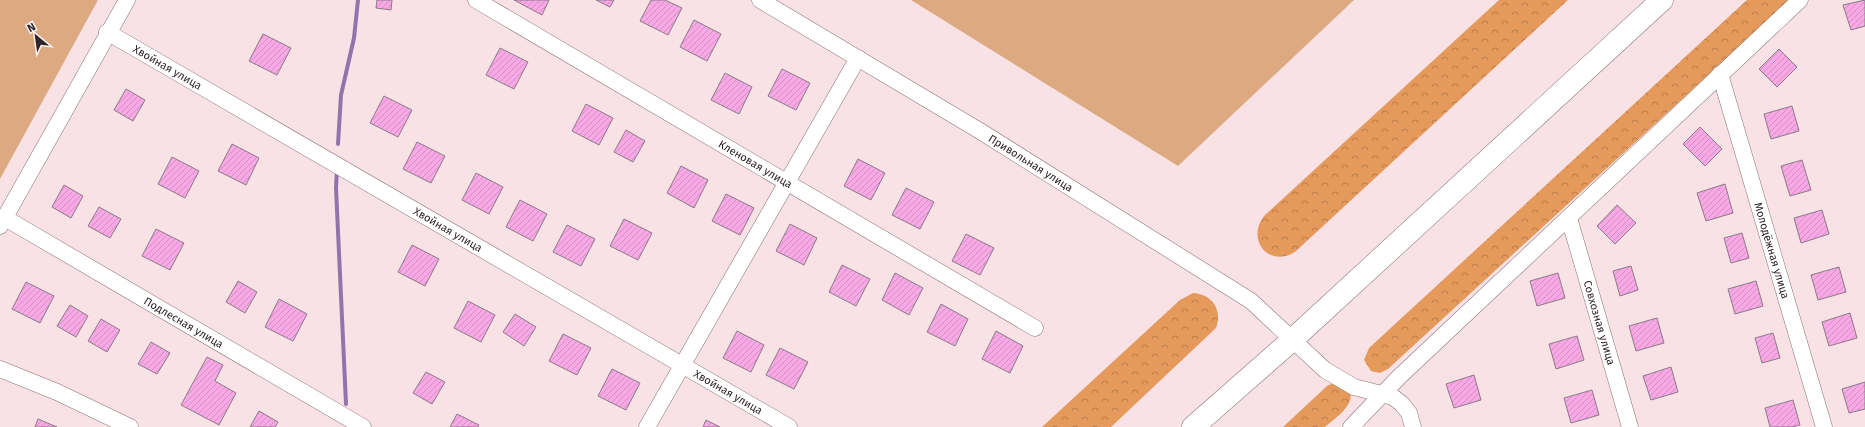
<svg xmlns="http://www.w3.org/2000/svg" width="1865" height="427" font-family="'Fira Sans',sans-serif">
  <defs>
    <pattern id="forest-crowns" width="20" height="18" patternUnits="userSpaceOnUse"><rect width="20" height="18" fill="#e5995a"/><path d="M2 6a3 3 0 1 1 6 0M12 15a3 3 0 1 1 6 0" fill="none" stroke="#ba7d4a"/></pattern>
    <pattern id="building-hatch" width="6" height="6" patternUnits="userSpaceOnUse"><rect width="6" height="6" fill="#f7a8e5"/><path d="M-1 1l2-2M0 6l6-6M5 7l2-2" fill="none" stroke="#d490c4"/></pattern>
  </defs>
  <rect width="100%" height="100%" fill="#f8e2e6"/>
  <path fill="#dda981" d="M0,0h98l-98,179z
    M911,0h443l-176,166z"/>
  <path fill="url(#forest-crowns)" d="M1499,0h69l-272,251c-25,18 -51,-10 -32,-35z
    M1747,0h43l-402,369 -8,4 -9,-2 -7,-11 5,-12z
    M1193,293c19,1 30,17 23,35l-105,99h-69l138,-127z
    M1335,382l15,8c5,16 -14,27 -25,37h-42l44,-41z"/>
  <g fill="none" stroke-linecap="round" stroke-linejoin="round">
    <path stroke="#9273ab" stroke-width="4" d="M338,144l3,-49 13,-57 4,-38
      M337,169l-1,19 10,216"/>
  </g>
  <path fill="url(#building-hatch)" stroke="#8a7a86" d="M377,0h15l-1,10 -15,-2z
    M514,0h35l-7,15z
    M596,0h18l-4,7z
    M651,0h14l17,8 -14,27 -28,-14z
    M1865,0v26l-14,4 -8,-25z
    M694,20l27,14 -14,27 -27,-14z
    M263,34l28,14 -14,27 -28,-14z
    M500,48l28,14 -14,27 -28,-14z
    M1779,49l18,18 -20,20 -18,-18z
    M782,69l28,14 -14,27 -28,-14z
    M725,73l27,14 -13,27 -28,-14z
    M126,89l19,11 -12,21 -19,-11z
    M384,96l28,14 -14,27 -28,-14z
    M586,104l27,14 -14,27 -27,-14z
    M1792,106l7,25 -28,8 -7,-25z
    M1700,127l22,22 -17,17 -22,-22z
    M626,130l19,11 -12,21 -19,-10z
    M417,142l28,14 -14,27 -28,-14z
    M232,144l27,14 -13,27 -28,-14z
    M172,157l27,14 -14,27 -27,-14z
    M858,159l27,14 -14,27 -27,-14z
    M1802,160l9,30 -21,6 -9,-30z
    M681,166l27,14 -14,28 -27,-15z
    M476,173l27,14 -14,27 -27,-14z
    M1725,184l8,29 -27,8 -9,-28z
    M64,185l19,11 -12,22 -19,-11z
    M906,188l28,14 -14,27 -28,-14z
    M726,194l28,14 -14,27 -28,-14z
    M520,200l27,14 -14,27 -27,-14z
    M1617,205l19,18 -21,21 -18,-18z
    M99,207l22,12 -11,19 -22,-12z
    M1822,210l7,24 -28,9 -7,-25z
    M624,219l28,14 -14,27 -28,-14z
    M790,224l27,14 -13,27 -28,-14z
    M567,225l28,14 -14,27 -28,-14z
    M156,229l28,14 -14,27 -28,-14z
    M1742,233l7,25 -18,5 -7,-25z
    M966,234l28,14 -14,27 -28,-14z
    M412,245l27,14 -14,27 -27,-14z
    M842,265l28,14 -14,27 -27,-14z
    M1631,266l7,24 -18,6 -7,-25z
    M1839,267l7,25 -28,8 -7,-25z
    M895,273l28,15 -14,27 -27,-15z
    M1558,273l7,25 -28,8 -7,-25z
    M238,281l19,11 -12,21 -19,-11z
    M1756,281l7,25 -28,8 -7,-25z
    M26,282l28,14 -14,27 -28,-14z
    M279,299l28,15 -14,27 -28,-14z
    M468,301l27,14 -14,27 -27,-14z
    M941,304l27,15 -13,27 -28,-14z
    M70,305l18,11 -12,21 -19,-11z
    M1850,313l7,25 -28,8 -7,-24z
    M515,314l21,13 -12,19 -21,-14z
    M1657,318l7,25 -28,8 -7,-25z
    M101,319l19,11 -13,22 -19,-11z
    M737,331l27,14 -13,27 -28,-14z
    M996,331l27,15 -13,27 -28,-14z
    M1773,333l7,25 -18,5 -7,-25z
    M563,334l28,14 -14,27 -28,-14z
    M1577,336l7,24 -28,9 -7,-25z
    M151,342l19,11 -13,21 -19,-10z
    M780,348l28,14 -14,27 -28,-14z
    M207,357l16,8 -8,16 21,12 -17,32 -38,-20z
    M1671,367l7,25 -27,8 -8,-24z
    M612,369l28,14 -14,27 -28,-14z
    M426,372l19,10 -13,22 -19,-11z
    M1474,375l7,25 -27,8 -8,-24z
    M1865,382v27l-16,4 -7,-24z
    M1592,390l7,25 -28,8 -7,-25z
    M1793,400l7,25 -8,2h-22l-5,-19z
    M259,411l19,11 -3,5h-25z
    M457,414l22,11 -1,2h-28z
    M38,419l19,8h-22z
    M706,420l14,7h-17z"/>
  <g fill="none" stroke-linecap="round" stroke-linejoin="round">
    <g stroke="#867276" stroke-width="17">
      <g id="street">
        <path id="s1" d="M476,0l559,328"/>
        <path id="s2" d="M760,0l220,131 271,170 74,69 29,17 39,10 9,7 7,9 4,14"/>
        <path id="s3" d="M107,32l682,395"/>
        <path id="s4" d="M1720,74l104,353"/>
        <path id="s5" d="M5,218l358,209"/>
        <path id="s6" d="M1569,218l61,209"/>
        <path d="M0,226l127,-226"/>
        <path d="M0,369l57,23 73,35"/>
        <path d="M647,427l211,-369"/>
        <path d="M1351,427l48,-50 401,-377"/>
      </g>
    </g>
    <g stroke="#867276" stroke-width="23">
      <path id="secondary" d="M1193,427l99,-87 370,-340"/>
    </g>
    <use href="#street" stroke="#fff" stroke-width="16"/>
    <use href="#secondary" stroke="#fff" stroke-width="22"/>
  </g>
  <g text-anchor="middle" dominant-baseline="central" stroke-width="3" stroke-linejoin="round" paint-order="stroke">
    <g font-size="11" fill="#2e2527" stroke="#fcf3f5">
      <text stroke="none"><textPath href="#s3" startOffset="70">Хвойная улица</textPath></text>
      <text stroke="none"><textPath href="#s1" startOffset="324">Кленовая улица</textPath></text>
      <text stroke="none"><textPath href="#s2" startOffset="316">Привольная улица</textPath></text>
      <text stroke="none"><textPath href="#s3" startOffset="394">Хвойная улица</textPath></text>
      <text stroke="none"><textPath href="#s4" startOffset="184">Молодёжная улица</textPath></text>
      <text stroke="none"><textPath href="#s5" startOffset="207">Подлесная улица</textPath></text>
      <text stroke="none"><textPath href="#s6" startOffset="109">Совхозная улица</textPath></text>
      <text stroke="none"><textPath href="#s3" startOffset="718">Хвойная улица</textPath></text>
    </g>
  </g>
  <g transform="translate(36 36) rotate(331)" stroke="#fcf3f5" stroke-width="3" paint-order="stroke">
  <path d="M0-3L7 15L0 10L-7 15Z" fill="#2e2527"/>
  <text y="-6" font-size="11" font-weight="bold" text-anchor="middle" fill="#2e2527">N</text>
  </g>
</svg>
